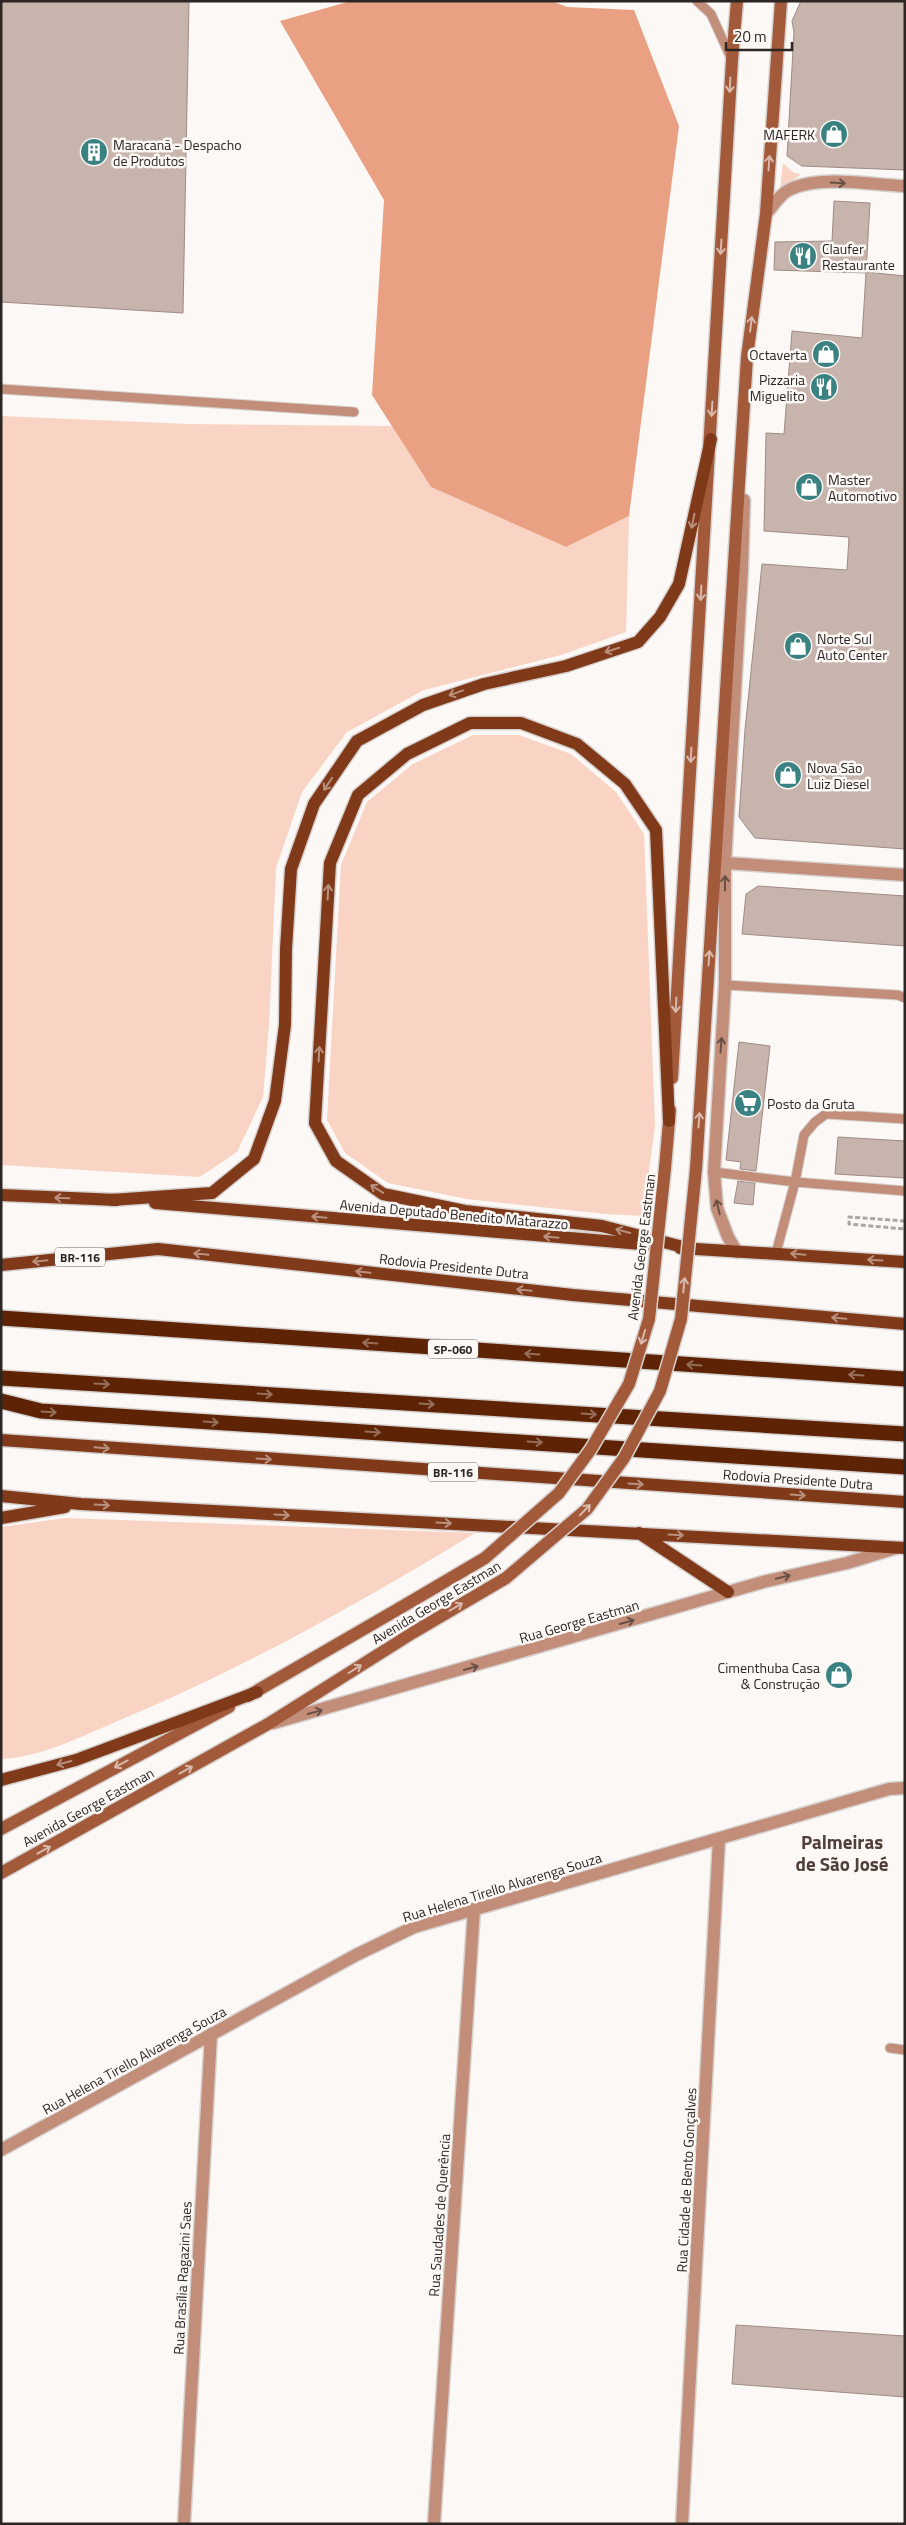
<svg xmlns="http://www.w3.org/2000/svg" width="906" height="2525" font-family="'Titillium Web',sans-serif">
  <rect width="100%" height="100%" fill="#fcf8f6"/>
  <path fill="#f9d3c4" d="M783,163l11,10 7,1 -21,17z
    M1,416l187,8 204,2 39,61 135,60 63,-31 -3,116 -65,23 -137,35 -77,42 -45,60 -26,76 -7,157 -6,72 -26,55 -37,25 -199,-12z
    M473,735h46l52,19 45,38 28,42 11,292 -12,90 -38,-2 -138,-15 -79,-16 -43,-30 -18,-33 14,-255 26,-63 46,-38z
    M66,1518l409,15c-115,70 -231,135 -355,187 -38,16 -77,37 -119,39v-232z"/>
  <path fill="#eaa183" d="M351,1h201l15,6 67,3 45,116 -50,390 -63,31 -135,-60 -59,-92 12,-195 -104,-179z"/>
  <path fill="#c7b4ac" stroke="#9e8b84" d="M1,1h188l-6,312 -182,-11z
    M801,1h104v169l-103,-4 -15,-10 7,-124 -2,-11z
    M834,201l36,2 -4,69 39,4v573l-150,-11 -16,-21 6,-87 17,-166 85,6 2,-33 -85,-6 2,-98 18,1 8,-103 70,7 4,-65 -92,-3 1,-28 57,-1z
    M758,886l147,10v50l-163,-12 4,-40z
    M739,1042l31,4 -14,125 -16,-2 1,-7 -15,-2z
    M838,1137l67,4v37l-70,-4z
    M738,1181l17,2 -2,22 -19,-2z
    M736,2325l169,11v61l-173,-13z"/>
  <g fill="none" stroke-linecap="round" stroke-linejoin="round">
    <g stroke="#d7d2d0" stroke-width="11">
      <path id="service" d="M697,1l14,13 20,44
        M1,389l353,23
        M725,985l173,10 7,3
        M714,1172l81,10 110,9
        M776,1253l19,-71 9,-47 11,-13 11,-8 79,5
        M890,2048l15,2"/>
    </g>
    <g stroke="#d7d2d0" stroke-width="15">
      <path id="minor" d="M766,214c6,-7 13,-18 21,-23 28,-17 85,-6 118,-5
        M725,863l180,12
        M737,1252l-9,-15 -11,-29 -3,-36 11,-187v-122l17,-293 2,-70
        M1,2150l355,-195 58,-28 475,-138 16,-1
        M184,2524l27,-490
        M434,2524l40,-615
        M682,2524l37,-685"/>
    </g>
    <g stroke="#d7d2d0" stroke-width="15">
      <path id="tertiary" d="M273,1723l490,-141 84,-19 49,-15"/>
    </g>
    <g stroke="#d7d2d0" stroke-width="15">
      <path id="secondary" d="M672,1078l60,-1018 5,-59
        M665,1168l5,-58
        M696,1169l51,-812 19,-143 15,-213
        M248,1696l152,-88
        M1,1829l228,-122
        M1,1873l267,-149 146,-92"/>
    </g>
    <g stroke="#d7d2d0" stroke-width="15">
      <path id="primary" d="M669,1121l-13,-291 -31,-46 -48,-40 -56,-21h-51l-63,31 -49,41 -28,68 -15,260 21,38 47,33 82,17 137,15 85,22
        M1,1195l116,5
        M111,1200l101,-7 42,-34 21,-58 10,-76 1,-76 5,-80 23,-65 43,-63 66,-36 61,-21 82,-18 72,-24 22,-25 19,-33 32,-145
        M155,1203l498,42
        M680,1248l225,14
        M1,1265l157,-16 415,46 332,29
        M1,1440l904,62
        M1,1496l80,8 824,44
        M1,1518l64,-11
        M639,1533l89,59
        M1,1780l75,-20 181,-68"/>
    </g>
    <g stroke="#d7d2d0" stroke-width="18">
      <path id="motorway" d="M1,1318l904,61
        M1,1378l904,56
        M1,1401l40,10 864,56"/>
    </g>
    <path stroke="#aba6a3" stroke-width="3" stroke-dasharray="5 2.5" stroke-linecap="butt" d="M905,1221l-56,-4v7l56,5"/>
    <use href="#service" stroke="#c28e79" stroke-width="9"/>
    <use href="#minor" stroke="#c28e79" stroke-width="12"/>
    <use href="#tertiary" stroke="#c28e79" stroke-width="12"/>
    <use href="#secondary" stroke="#a35a3a" stroke-width="12"/>
    <use href="#primary" stroke="#803a1a" stroke-width="12"/>
    <use href="#motorway" stroke="#5e2305" stroke-width="15"/>
    <g stroke="#d7d2d0" stroke-width="15" stroke-linecap="butt">
      <path id="secondary-bridge" d="M400,1608l85,-50 74,-65 32,-44 38,-65 20,-65 16,-151
        M414,1632l92,-54 81,-69 37,-51 36,-67 21,-72 15,-150"/>
    </g>
    <use href="#secondary-bridge" stroke="#a35a3a" stroke-width="12"/>
  </g>
  <defs><path id="oneway-shaft" d="M-6 0H5M1.5-3L5.5 0L1.5 3" fill="none" stroke-width="1.6" stroke-linecap="round" stroke-linejoin="round" transform="scale(1.25)"/></defs>
  <g stroke="#d8b9ab">
    <use href="#oneway-shaft" transform="translate(730 85) rotate(93)"/>
    <use href="#oneway-shaft" transform="translate(769 163) rotate(-86)"/>
    <use href="#oneway-shaft" transform="translate(721 247) rotate(93)"/>
    <use href="#oneway-shaft" transform="translate(751 324) rotate(-83)"/>
    <use href="#oneway-shaft" transform="translate(712 409) rotate(93)"/>
    <use href="#oneway-shaft" transform="translate(701 593) rotate(93)"/>
    <use href="#oneway-shaft" transform="translate(691 755) rotate(93)"/>
    <use href="#oneway-shaft" transform="translate(709 958) rotate(-86)"/>
    <use href="#oneway-shaft" transform="translate(676 1005) rotate(93)"/>
    <use href="#oneway-shaft" transform="translate(699 1120) rotate(-86)"/>
    <use href="#oneway-shaft" transform="translate(684 1285) rotate(-84)"/>
    <use href="#oneway-shaft" transform="translate(643 1337) rotate(107)"/>
    <use href="#oneway-shaft" transform="translate(585 1510) rotate(-46)"/>
    <use href="#oneway-shaft" transform="translate(456 1607) rotate(-30)"/>
    <use href="#oneway-shaft" transform="translate(355 1669) rotate(-32)"/>
    <use href="#oneway-shaft" transform="translate(121 1764) rotate(152)"/>
    <use href="#oneway-shaft" transform="translate(186 1770) rotate(-29)"/>
    <use href="#oneway-shaft" transform="translate(44 1850) rotate(-29)"/>
  </g>
  <g stroke="#695045">
    <use href="#oneway-shaft" transform="translate(838 183) rotate(3)"/>
    <use href="#oneway-shaft" transform="translate(725 883) rotate(-90)"/>
    <use href="#oneway-shaft" transform="translate(721 1045) rotate(-86)"/>
    <use href="#oneway-shaft" transform="translate(718 1207) rotate(-103)"/>
    <use href="#oneway-shaft" transform="translate(783 1577) rotate(-13)"/>
    <use href="#oneway-shaft" transform="translate(627 1622) rotate(-16)"/>
    <use href="#oneway-shaft" transform="translate(471 1668) rotate(-16)"/>
    <use href="#oneway-shaft" transform="translate(315 1712) rotate(-15)"/>
  </g>
  <g stroke="#b8907d">
    <use href="#oneway-shaft" transform="translate(693 521) rotate(102)"/>
    <use href="#oneway-shaft" transform="translate(612 650) rotate(162)"/>
    <use href="#oneway-shaft" transform="translate(456 693) rotate(160)"/>
    <use href="#oneway-shaft" transform="translate(328 784) rotate(124)"/>
    <use href="#oneway-shaft" transform="translate(328 892) rotate(-87)"/>
    <use href="#oneway-shaft" transform="translate(319 1054) rotate(-87)"/>
    <use href="#oneway-shaft" transform="translate(377 1189) rotate(-148)"/>
    <use href="#oneway-shaft" transform="translate(62 1198) rotate(-178)"/>
    <use href="#oneway-shaft" transform="translate(319 1217) rotate(-175)"/>
    <use href="#oneway-shaft" transform="translate(623 1231) rotate(-165)"/>
    <use href="#oneway-shaft" transform="translate(551 1237) rotate(-175)"/>
    <use href="#oneway-shaft" transform="translate(201 1254) rotate(-174)"/>
    <use href="#oneway-shaft" transform="translate(798 1254) rotate(-175)"/>
    <use href="#oneway-shaft" transform="translate(875 1260) rotate(-177)"/>
    <use href="#oneway-shaft" transform="translate(40 1261) rotate(174)"/>
    <use href="#oneway-shaft" transform="translate(363 1272) rotate(-174)"/>
    <use href="#oneway-shaft" transform="translate(524 1290) rotate(-174)"/>
    <use href="#oneway-shaft" transform="translate(839 1318) rotate(-175)"/>
    <use href="#oneway-shaft" transform="translate(102 1448) rotate(5)"/>
    <use href="#oneway-shaft" transform="translate(264 1459) rotate(4)"/>
    <use href="#oneway-shaft" transform="translate(636 1484) rotate(4)"/>
    <use href="#oneway-shaft" transform="translate(798 1495) rotate(4)"/>
    <use href="#oneway-shaft" transform="translate(102 1505) rotate(3)"/>
    <use href="#oneway-shaft" transform="translate(282 1515) rotate(3)"/>
    <use href="#oneway-shaft" transform="translate(444 1523) rotate(3)"/>
    <use href="#oneway-shaft" transform="translate(676 1535) rotate(3)"/>
    <use href="#oneway-shaft" transform="translate(64 1763) rotate(165)"/>
  </g>
  <g stroke="#956e59">
    <use href="#oneway-shaft" transform="translate(370 1343) rotate(-176)"/>
    <use href="#oneway-shaft" transform="translate(532 1354) rotate(-176)"/>
    <use href="#oneway-shaft" transform="translate(694 1365) rotate(-176)"/>
    <use href="#oneway-shaft" transform="translate(856 1375) rotate(-176)"/>
    <use href="#oneway-shaft" transform="translate(102 1384) rotate(3)"/>
    <use href="#oneway-shaft" transform="translate(265 1394) rotate(4)"/>
    <use href="#oneway-shaft" transform="translate(427 1404) rotate(4)"/>
    <use href="#oneway-shaft" transform="translate(49 1412) rotate(4)"/>
    <use href="#oneway-shaft" transform="translate(589 1414) rotate(4)"/>
    <use href="#oneway-shaft" transform="translate(211 1422) rotate(4)"/>
    <use href="#oneway-shaft" transform="translate(373 1432) rotate(4)"/>
    <use href="#oneway-shaft" transform="translate(535 1442) rotate(4)"/>
  </g>
  <defs>
    <g id="shop-disc" transform="scale(1.4375)"><circle r="9.5" fill="#3a8281" stroke="#fcf8f6"/><path d="M-5-2.5h2.3a2.7 3.5 0 0 1 5.4 0H5L5.5 6h-11ZM-1.5-2.5h3a1.5 2.3 0 0 0-3 0Z" fill="#fff"/></g>
    <g id="building-disc" transform="scale(1.4375)"><circle r="9.5" fill="#3a8281" stroke="#fcf8f6"/><path d="M-4-6H4V6H1V3H-1V6H-4ZM-2.5-4.3h1.7v1.8h-1.7ZM.8-4.3h1.7v1.8H.8ZM-2.5-1h1.7V.8h-1.7ZM.8-1h1.7V.8H.8Z" fill="#fff"/></g>
    <g id="restaurant-disc" transform="scale(1.4375)"><circle r="9.5" fill="#3a8281" stroke="#fcf8f6"/><path d="M-5-6h1v4h1v-4h1v4h1v-4h1v5L-1.5 .5V6h-2V.5L-5-1ZM5-6V6H3V1.5H1.5Q1.5-4 5-6Z" fill="#fff"/></g>
    <g id="supermarket-disc" transform="scale(1.4375)"><circle r="9.5" fill="#3a8281" stroke="#fcf8f6"/><path d="M-6-5.5h2.5l.6 2H6L4.5 2H-2.5L-4.4-4H-6ZM-1.5 3.2a1.3 1.3 0 1 0 .1 0ZM3 3.2a1.3 1.3 0 1 0 .1 0Z" fill="#fff"/></g>
  </defs>
  <g fill-rule="evenodd">
    <use href="#shop-disc" x="834" y="134"/>
    <use href="#building-disc" x="94" y="152"/>
    <use href="#restaurant-disc" x="803" y="256"/>
    <use href="#shop-disc" x="826" y="354"/>
    <use href="#restaurant-disc" x="824" y="387"/>
    <use href="#shop-disc" x="809" y="487"/>
    <use href="#shop-disc" x="798" y="646"/>
    <use href="#shop-disc" x="788" y="775"/>
    <use href="#supermarket-disc" x="748" y="1103"/>
    <use href="#shop-disc" x="839" y="1675"/>
  </g>
  <g text-anchor="middle" dominant-baseline="central" stroke-width="5" stroke-linejoin="round" paint-order="stroke">
    <g fill="#fcf8f6" stroke="#6b6562" stroke-width="1">
      <rect x="55" y="1247.5" width="50" height="19" rx="4"/>
      <rect x="428" y="1339.5" width="50" height="19" rx="4"/>
      <rect x="428" y="1462.5" width="50" height="19" rx="4"/>
    </g>
    <g font-size="12" font-weight="bold" fill="#2d2622">
      <text x="80" y="1257">BR-116</text>
      <text x="453" y="1349">SP-060</text>
      <text x="453" y="1472">BR-116</text>
    </g>
    <g font-size="14" fill="#2d2622" stroke="#fcf8f6" text-anchor="start">
      <text x="815" y="134" text-anchor="end">MAFERK</text>
      <text x="113" y="144">Maracanã - Despacho<tspan x="113" dy="16">de Produtos</tspan></text>
      <text x="822" y="248">Claufer<tspan x="822" dy="16">Restaurante</tspan></text>
      <text x="807" y="354" text-anchor="end">Octaverta</text>
      <text x="805" y="379" text-anchor="end">Pizzaria<tspan x="805" dy="16">Miguelito</tspan></text>
      <text x="828" y="479">Master<tspan x="828" dy="16">Automotivo</tspan></text>
      <text x="817" y="638">Norte Sul<tspan x="817" dy="16">Auto Center</tspan></text>
      <text x="807" y="767">Nova São<tspan x="807" dy="16">Luiz Diesel</tspan></text>
      <text x="767" y="1103">Posto da Gruta</text>
      <text x="820" y="1667" text-anchor="end">Cimenthuba Casa<tspan x="820" dy="16">&amp; Construção</tspan></text>
    </g>
    <g font-size="14" fill="#2d2622" stroke="#fcf8f6">
      <text transform="translate(454 1214) rotate(5)">Avenida Deputado Benedito Matarazzo</text>
      <text transform="translate(641 1247) rotate(-83)">Avenida George Eastman</text>
      <text transform="translate(454 1266) rotate(6)">Rodovia Presidente Dutra</text>
      <text transform="translate(798 1479) rotate(4)">Rodovia Presidente Dutra</text>
      <text transform="translate(436 1602) rotate(-31)">Avenida George Eastman</text>
      <text transform="translate(579 1621) rotate(-16)">Rua George Eastman</text>
      <text transform="translate(88 1807) rotate(-29)">Avenida George Eastman</text>
      <text transform="translate(502 1887) rotate(-17)">Rua Helena Tirello Alvarenga Souza</text>
      <text transform="translate(134 2060) rotate(-29)">Rua Helena Tirello Alvarenga Souza</text>
      <text transform="translate(686 2180) rotate(-87)">Rua Cidade de Bento Gonçalves</text>
      <text transform="translate(439 2215) rotate(-86)">Rua Saudades de Querência</text>
      <text transform="translate(182 2278) rotate(-87)">Rua Brasília Ragazini Saes</text>
    </g>
    <g font-size="19" font-weight="bold" fill="#51403a" stroke="#fcf8f6">
      <text x="842" y="1841">Palmeiras<tspan x="842" dy="22">de São José</tspan></text>
    </g>
  </g>
  <rect width="906" height="2525" fill="none" stroke="#2d2622" stroke-width="5"/>
  <path d="M726 42v8h66v-8" fill="none" stroke="#2d2622" stroke-width="2.5"/>
  <text x="734" y="42" font-size="15" fill="#2d2622" stroke="#fcf8f6" stroke-width="4" paint-order="stroke">20 m</text>
</svg>
